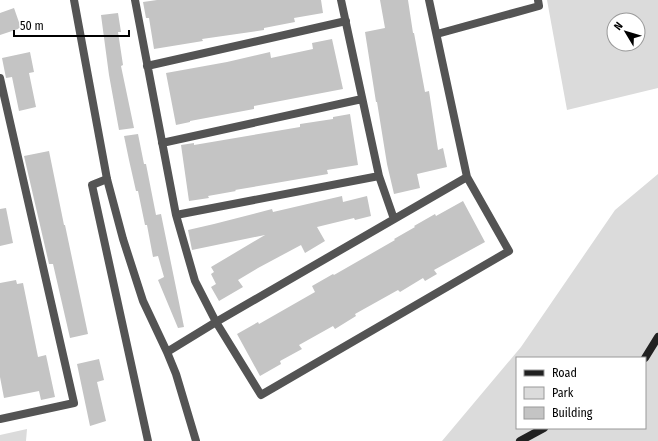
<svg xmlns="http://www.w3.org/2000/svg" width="658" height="441" font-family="'Fira Sans Condensed',sans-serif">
  <rect width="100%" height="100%" fill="#fff"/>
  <path fill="#dbdbdb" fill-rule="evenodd" d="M547,0h111v88l-91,22zM614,20h24v24h-24z
    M658,174v267h-216l79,-94 94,-137zM517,358h128v70h-128z
    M27,429l-1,12h-26v-6z"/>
  <path fill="#c4c4c4" d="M157,0h164l2,13 -29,5 1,4 -31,6v2l-62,9 1,2 -49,8 -5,-31h-3l-3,-16z
    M380,0h28l5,33h1l11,59 4,-1 9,59 5,-2 4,19 -30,7 3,14 -26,6 -7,-30 -10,-62h-1l-11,-70 20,-4z
    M14,8l7,20 -21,7v-22z
    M118,13l3,19h-3l5,33 -2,1 13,62 -15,2 -10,-55 -8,-60z
    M332,39l11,50 -89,17v3l-64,12v1l-14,3 -10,-52 61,-11 43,-10 1,6 42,-9 -1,-6z
    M30,52l4,20 -5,1 7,34 -17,4 -7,-34 -6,1 -4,-20z
    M350,114l8,51 -31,5 1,4 -93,16 1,1 -28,5 1,2 -20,3 -8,-56 13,-2v2l106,-18v-3l33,-5v-2z
    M138,134l6,30h2l10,51 5,-1 23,113 -6,1 -20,-48 6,-3 -6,-21 -5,1 -6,-32h-2l-7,-34h-2l-7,-31 -5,-24z
    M49,151l15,74h1l23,109 -18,4 -17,-74h-4l-25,-108z
    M342,196l1,6 24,-6 4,20 -16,4 -1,-2 -37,9 8,14 -20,12 -4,-8 -43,23 -20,12 5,7 -24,14 -8,-14 5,-3 -5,-10 3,-2 -3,-5 54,-32 -73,15 -4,-20 26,-6 58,-15 1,3z
    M463,201l22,41 -51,28 3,4 -12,7 -2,-3 -23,14 -2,-2 -43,24 1,2 -21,13 -2,-3 -34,19 3,4 -22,12 1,3 -21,12 -23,-42 21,-12 1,2 56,-32 -3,-6 21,-12 1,1 61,-35 -1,-1 21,-12 -1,-1 21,-12 1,2z
    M6,208l7,35 -13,3v-37z
    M16,280l1,4 6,-1 15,74 8,-2 9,42 -14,3 -2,-9 -35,7 -4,-21v-94z
    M99,359l5,21 -7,2 9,39 -16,5 -13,-62z"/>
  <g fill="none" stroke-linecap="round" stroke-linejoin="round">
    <path stroke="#545454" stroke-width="8" d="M107,179l-15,6 56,256"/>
    <path stroke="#545454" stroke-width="8" d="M74,0l33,179 16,60 20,62 24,51 9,22 20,67
      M135,0l41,215 19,66 21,41 45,73 248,-144 -42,-74
      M341,0l38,176 15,43
      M437,34l102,-28 -1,-6
      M147,66l199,-45
      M0,78l74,325 -74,16
      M162,143l200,-44
      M176,215l203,-39
      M167,352l49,-30 251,-145 -38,-177"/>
    <path stroke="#212121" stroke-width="8" d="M645,358l13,-21
      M520,441l24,-13"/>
  </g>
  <rect x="516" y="357" width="130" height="72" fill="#ffffff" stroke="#999999"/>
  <rect x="524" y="370" width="20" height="6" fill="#212121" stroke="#999999"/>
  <text x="552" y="377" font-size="12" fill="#000000">Road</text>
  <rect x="524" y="387" width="20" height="12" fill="#dbdbdb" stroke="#999999"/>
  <text x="552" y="397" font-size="12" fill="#000000">Park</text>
  <rect x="524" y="407" width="20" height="12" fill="#c4c4c4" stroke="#999999"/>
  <text x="552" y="417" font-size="12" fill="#000000">Building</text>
  <g transform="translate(626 32) rotate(308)"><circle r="19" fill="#ffffff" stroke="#999999"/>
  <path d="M0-3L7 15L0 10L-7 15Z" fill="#000000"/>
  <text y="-6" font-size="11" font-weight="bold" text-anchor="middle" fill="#000000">N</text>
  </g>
  <path d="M14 30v6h115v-6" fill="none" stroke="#000000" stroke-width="2"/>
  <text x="20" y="30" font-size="12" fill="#000000" stroke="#ffffff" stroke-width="3" paint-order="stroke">50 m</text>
</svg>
